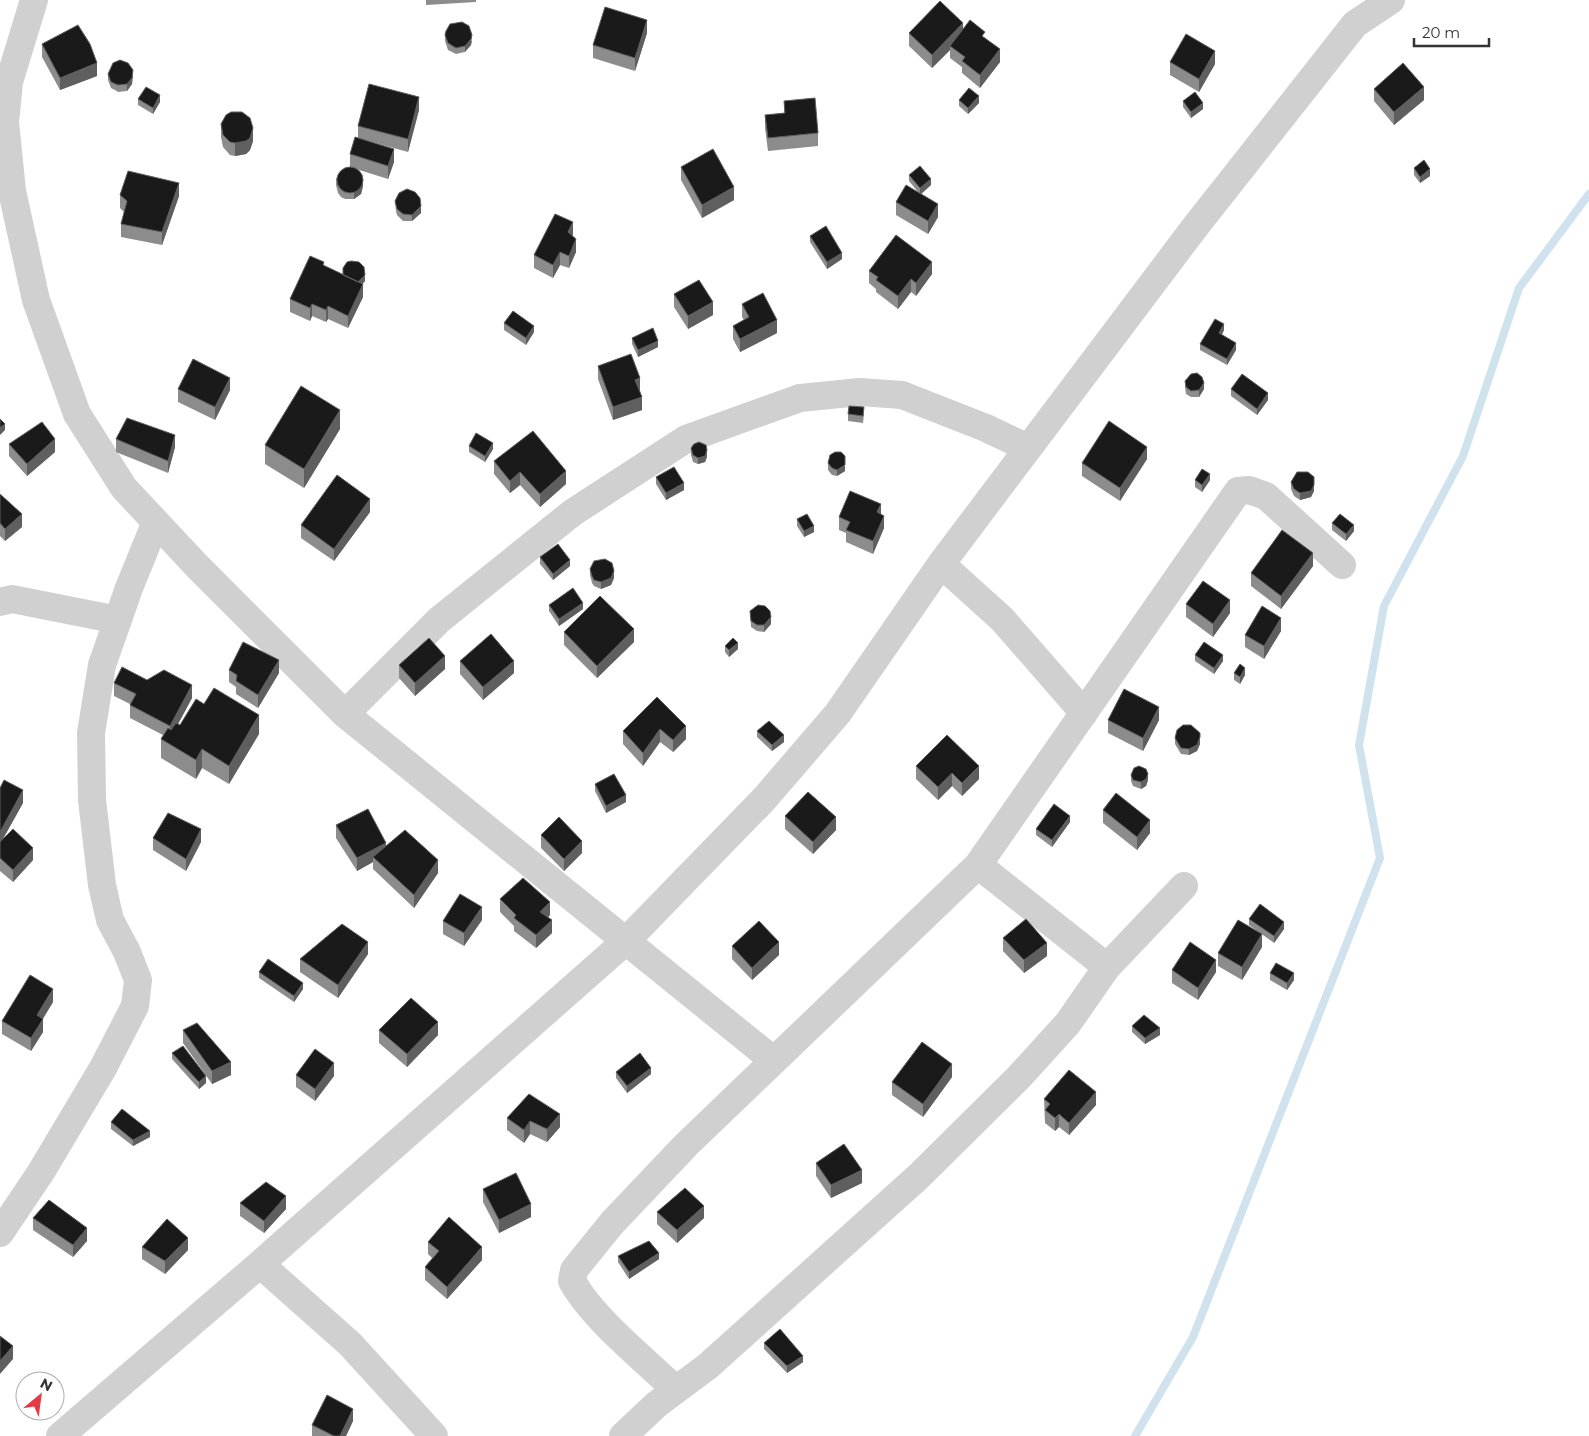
<svg xmlns="http://www.w3.org/2000/svg" width="1589" height="1436" font-family="Montserrat,sans-serif">
  <rect width="100%" height="100%" fill="#fff"/>
  <g fill="none" stroke-linecap="round" stroke-linejoin="round">
    <path stroke="#cfe2ee" stroke-width="8" d="M1135,1436l58,-99 187,-479 -21,-113 25,-139 79,-150 56,-168 70,-94"/>
    <path stroke="#d0d0d0" stroke-width="28" d="M34,0l-25,82 -4,40 7,69 24,109 41,114 47,74 73,78 148,148 428,346
      M941,564l61,55 82,94
      M0,602l12,-3 106,21
      M345,714l94,-94 133,-107 114,-74 114,-41 60,-6 42,3 84,33 42,20
      M978,865l129,102
      M0,1233l41,-61 62,-104 32,-62 3,-26 -11,-28 -17,-32 -8,-35 -10,-85 -1,-67 11,-68 27,-77 26,-64
      M260,1264l90,80 84,92
      M676,1390c-32,-31 -83,-71 -104,-109l2,-11 38,-47 74,-78 292,-280 260,-374 11,-1 17,6 76,69
      M60,1436l200,-172 367,-324 138,-142 73,-85 103,-149 254,-337 160,-203 36,-24
      M623,1436l34,-32 51,-38 211,-190 100,-99 49,-54 39,-56 77,-81"/>
  </g>
  <path fill="#8c8c8c" d="M426,0h50v2l-50,3z
    M963,28l22,10 15,24 -20,26 -18,-15v-6l-12,-9v-8l-18,18 -23,-22v-13z
    M647,33l-12,38 -42,-13v-13z
    M445,35l27,6 -1,4 -6,7 -9,2 -8,-4 -3,-9z
    M42,44l55,32 -37,14 -18,-33z
    M1170,62l45,2 -16,28 -29,-17z
    M108,74l25,2 -1,8 -5,7 -9,1 -3,-2 -4,-2 -3,-8z
    M1374,89l50,11 -30,25 -20,-24z
    M138,99l22,3 -7,12 -15,-9z
    M959,100l20,3 -11,11 -9,-8z
    M784,101l34,32v13l-50,5 -3,-23v-13l19,-2z
    M1183,101l20,8 -12,9 -8,-11z
    M419,110l-11,42 -43,-12 29,22 -6,17 -32,-10 7,17 -2,8 -7,5h-9l-4,-2 -3,-4 -2,-8v-7l14,-11v-13l8,-16v-12z
    M221,124l32,17 -3,9 -4,4 -11,2 -5,-1 -7,-8 -2,-10z
    M681,167l53,33 -32,18 -21,-38z
    M1414,168l16,8 -10,7 -6,-8z
    M909,175l22,10 -10,9 17,23 -10,17 -32,-19v-13l22,-10 -9,-11z
    M120,195l59,1 -17,49 -41,-8v-13l3,-12 -4,-4z
    M395,201l26,12 -9,8h-9l-6,-6 -1,-4z
    M573,235l-1,1 4,16 -7,16 -9,-3 -7,13 -19,-10v-13z
    M810,236l32,23 -15,10 -17,-27z
    M324,266l19,9v-7l22,13 -3,3 1,13 -15,31 -20,-9 -2,3 -14,-6 -2,5 -20,-9v-13z
    M869,271l63,3 -16,22 -5,-4 -13,17 -22,-17v-3l-7,-6z
    M674,294l39,21 -25,14 -14,-22z
    M742,304l35,29 -37,19 -7,-13v-13l11,-6 -2,-3z
    M504,323l30,9 -8,13 -22,-15z
    M1224,330l-2,5 14,15 -9,15 -27,-15v-6z
    M632,338l26,9 -20,10 -6,-13z
    M598,366l42,25 2,19 -29,10 -15,-41z
    M1185,381l19,8 -5,8h-8l-5,-3 -1,-7z
    M178,389l52,1 -15,30 -37,-18z
    M1231,389l37,11 -11,15 -26,-19z
    M848,414h16l-1,9 -15,-2z
    M340,429l-36,59 -39,-24v-19z
    M116,439l59,8 -7,26 -52,-21z
    M9,444l46,8 -28,24 -18,-20z
    M469,446l24,3 -8,13 -16,-10z
    M691,448l16,9 -2,5 -7,2 -5,-2 -2,-7z
    M1147,459l-27,42 -38,-25v-13z
    M494,461l72,23 -26,23 -20,-22 -10,8 -16,-19z
    M828,463l17,8 -8,5 -5,-1 -4,-5z
    M656,477l28,13 -18,10 -10,-16z
    M1195,480h15l-8,12 -7,-5z
    M1291,482l23,9 -3,6 -11,3 -6,-4 -3,-7z
    M0,494l22,33 -17,14 -5,-5z
    M370,512l-36,49 -33,-23v-13z
    M881,514l3,14 -11,26 -27,-12v-9l-7,-3v-13z
    M797,519l17,13 -10,5 -7,-11z
    M1332,523l22,8 -8,10 -14,-11z
    M540,557l30,9 -17,14 -13,-16z
    M1313,566l-32,43 -30,-23v-13z
    M590,569l24,9 -3,7 -10,4 -7,-3 -2,-3 -2,-8z
    M1186,604l44,9 -17,24 -27,-20z
    M549,605l34,4 -24,17 -10,-15z
    M750,611l21,13 -7,8 -7,-1 -6,-4z
    M1281,631l-17,28 -19,-12v-12z
    M564,632l70,10 -37,36 -33,-33z
    M725,646l13,3 -9,8 -4,-5z
    M1195,655l28,6 -9,13 -19,-13z
    M460,661l54,12 -31,27 -23,-26z
    M399,665l46,4 -30,27 -16,-18z
    M229,670l50,3 -21,35 -22,-14v-7l-7,-5z
    M1234,673l11,2 -5,9 -6,-4z
    M147,680l45,18 -14,26 2,1 79,9 -30,50 -27,-16 -6,11 -35,-21v-19l2,-4 -33,-17v-14l-16,-8v-13z
    M657,697l29,42 -13,13 -13,-10 -17,24 -20,-22v-13z
    M1108,720h51l-16,31 -35,-18z
    M757,731l27,11 -12,9 -15,-14z
    M1175,738l25,6 -3,7 -8,4 -8,-1 -6,-10z
    M916,766l63,13 -17,17 -10,-10 -14,14 -22,-21z
    M1131,775l17,5 -2,6 -5,3 -8,-3 -2,-5z
    M595,784l31,18 -20,11 -11,-22z
    M0,788l23,15 -20,36 30,21 -20,22 -13,-11z
    M1103,810l47,23 -13,17 -34,-27z
    M785,816l51,14 -23,24 -28,-25z
    M1070,822l-18,25 -16,-12v-6z
    M336,825l50,21 52,27 -24,35 -41,-39v-7l-16,9 -21,-33z
    M541,835l41,18 -18,18 -23,-23z
    M153,838l48,4 -15,29 -33,-21z
    M500,899l50,16 -2,2 4,16 -16,15 -22,-17v-5l-14,-14z
    M1249,919l35,10 -10,14 -25,-18z
    M482,920l-18,26 -21,-12v-13z
    M1003,938l44,18 -23,17 -21,-22z
    M732,946l47,9 -27,25 -20,-21z
    M1262,947l-20,33 -24,-14v-13z
    M368,954l-30,44 -38,-26v-13z
    M1172,970l44,2 -18,28 -26,-17z
    M259,972l44,17 -9,13 -35,-24z
    M1270,973l24,7 -7,10 -17,-10z
    M53,1002l-10,17v13l-12,19 -29,-17v-13z
    M1132,1026l28,9 -15,9 -13,-12z
    M183,1030l48,45 -19,9 -29,-41z
    M379,1030l59,5 -31,32 -28,-24z
    M172,1053l34,30 -7,6 -27,-30z
    M616,1072l35,2 -24,19 -11,-15z
    M296,1075l38,1 -19,25 -19,-14z
    M952,1077l-29,40 -31,-22v-13z
    M529,1094l31,33 -13,15 -17,-8 -6,9 -17,-13v-12z
    M1044,1099l52,6 -27,30 -10,-8 -4,4 -10,-8z
    M111,1122l39,15 -17,9 -22,-17z
    M816,1163l46,20 -31,15 -15,-22z
    M483,1189l48,28 -32,16 -16,-31z
    M240,1203l46,6 -22,24 -24,-17z
    M657,1212l47,6 -27,25 -20,-19z
    M33,1218l54,23 -14,16 -40,-27z
    M428,1242l54,18 -35,39 -22,-19v-13l7,-9 -4,-4z
    M142,1247l46,3 -23,24 -23,-15z
    M618,1256l41,3 -30,20 -11,-17z
    M764,1343l39,19 -16,11 -23,-24z
    M353,1421l-7,15h-34v-11z"/>
  <path fill="#5f5f5f" d="M647,20v13l-12,38v-13z
    M963,23v13l-13,10v4l-18,18v-13z
    M472,35l-1,10 -6,7v-6z
    M1000,49v13l-20,26v-13z
    M1215,51v13l-16,28v-13z
    M97,63v13l-37,14v-12z
    M133,70l-1,14 -5,7v-7z
    M1424,87v13l-30,25v-13z
    M160,95v7l-7,12v-6z
    M979,96v7l-11,11v-6z
    M419,97v13l-11,42v-13z
    M1203,103v6l-12,9v-6z
    M253,128v13l-3,9 -4,4 -11,2v-13z
    M394,149v13l-6,17v-13z
    M1430,169v7l-10,7v-6z
    M363,179v7l-2,8 -7,5v-6z
    M931,179v6l-11,10v-7z
    M179,183v13l-17,49v-13z
    M734,187v13l-32,18v-13z
    M938,204v13l-10,17v-13z
    M421,206v7l-9,8v-6z
    M573,222v13l-5,10v-13z
    M576,239v13l-7,16v-12z
    M560,252v13l-7,13v-13z
    M842,253v6l-15,10v-7z
    M932,262v12l-16,22v-13z
    M365,275v6l-8,9v-7z
    M911,279v13l-13,17v-13z
    M363,284v13l-15,31v-12z
    M713,302v13l-25,14v-13z
    M312,304v12l-2,5v-13z
    M328,306v13l-2,3v-12z
    M777,320v13l-37,19v-13z
    M1224,324v6l-5,10v-7z
    M534,326v6l-8,13v-7z
    M658,341v6l-20,10v-7z
    M1236,343v7l-9,15v-6z
    M230,378v12l-15,30v-13z
    M640,378v13l-5,2v-13z
    M1204,383v6l-5,8v-7z
    M1268,393v7l-11,15v-6z
    M642,397v13l-29,10v-13z
    M340,410v19l-36,59v-19z
    M5,424v6l-5,5v-7z
    M175,435v12l-7,26v-12z
    M55,439v13l-28,24v-12z
    M493,443v6l-8,13v-6z
    M1147,447v12l-27,42v-13z
    M707,450v7l-2,5 -7,2v-6z
    M845,465v6l-8,5v-6z
    M566,471v13l-26,23v-13z
    M520,472v13l-10,8v-12z
    M1210,474v6l-8,12v-7z
    M684,483v7l-18,10v-7z
    M1314,485v6l-3,6 -11,3v-7z
    M370,499v13l-36,49v-12z
    M881,504v13l-4,-5z
    M22,514v13l-17,14v-12z
    M884,516v12l-11,26v-13z
    M1354,525v6l-8,10v-7z
    M814,526v6l-10,5v-6z
    M1313,553v13l-32,43v-13z
    M570,560v6l-17,14v-6z
    M614,571v7l-3,7 -10,4v-7z
    M1230,600v13l-17,24v-13z
    M583,603v6l-24,17v-7z
    M771,617v7l-7,8v-7z
    M1281,618v13l-17,28v-13z
    M634,629v13l-37,36v-12z
    M738,643v6l-9,8v-7z
    M1223,655v6l-9,13v-6z
    M445,656v13l-30,27v-13z
    M279,660v13l-21,35v-13z
    M514,661v12l-31,27v-13z
    M1245,668v7l-5,9v-7z
    M192,685v13l-22,41v-13z
    M1159,707v13l-16,31v-13z
    M259,715v19l-30,50v-18z
    M686,726v13l-13,13v-12z
    M660,729v13l-17,24v-13z
    M784,735v7l-12,9v-6z
    M1200,737v7l-3,7 -8,4v-6z
    M202,749v19l-6,11v-19z
    M979,766v13l-17,17v-13z
    M952,773v13l-14,14v-13z
    M1148,774v6l-2,6 -5,3v-7z
    M23,790v13l-23,41v-12z
    M626,795v7l-20,11v-7z
    M1070,816v6l-18,25v-7z
    M836,817v13l-23,24v-12z
    M1150,820v13l-13,17v-13z
    M201,829v13l-15,29v-12z
    M582,841v12l-18,18v-12z
    M386,843v13l-13,1v5l-16,9v-13z
    M33,848v12l-20,22v-12z
    M438,860v13l-24,35v-13z
    M550,902v13l-10,10v-13z
    M482,907v13l-18,26v-13z
    M552,920v13l-16,15v-13z
    M1284,922v7l-10,14v-7z
    M1262,934v13l-20,33v-13z
    M368,942v12l-30,44v-13z
    M779,942v13l-27,25v-12z
    M1047,943v13l-23,17v-13z
    M1216,960v12l-18,28v-12z
    M1294,973v7l-7,10v-7z
    M303,983v6l-9,13v-6z
    M53,989v13l-16,26v-13z
    M43,1019v13l-12,19v-13z
    M438,1022v13l-31,32v-13z
    M1160,1028v7l-15,9v-6z
    M231,1062v13l-19,9v-13z
    M334,1063v13l-19,25v-12z
    M952,1064v13l-29,40v-13z
    M651,1068v6l-24,19v-7z
    M206,1076v7l-7,6v-7z
    M1096,1092v13l-27,30v-12z
    M560,1114v13l-13,15v-13z
    M1059,1114v13l-4,4v-13z
    M530,1121v13l-6,9v-13z
    M150,1131v6l-17,9v-6z
    M862,1170v13l-31,15v-13z
    M286,1196v13l-22,24v-12z
    M531,1204v13l-32,16v-13z
    M704,1206v12l-27,25v-13z
    M87,1228v13l-14,16v-12z
    M188,1238v12l-23,24v-13z
    M482,1247v13l-35,39v-12z
    M659,1253v6l-30,20v-7z
    M13,1346v13l-13,15v-13z
    M803,1356v6l-16,11v-7z
    M353,1409v12l-7,15h-6z"/>
  <path fill="#1a1a1a" stroke="#5f5f5f" d="M940,1l23,22 -31,32 -23,-22z
    M605,7l42,13 -12,38 -42,-13z
    M970,20l15,12 -3,4 18,13 -20,26 -18,-14 3,-4 -15,-11z
    M462,22l7,4 3,9 -1,4 -6,7 -9,2 -8,-5 -3,-8 1,-4 4,-7z
    M78,25l12,19 7,19 -37,15 -18,-34z
    M1186,34l29,17 -16,28 -29,-17z
    M120,60l8,3 5,7 -1,8 -5,6 -9,1 -7,-3 -3,-8 5,-11z
    M1403,63l21,24 -30,25 -20,-23z
    M369,84l50,13 -11,42 -50,-13z
    M146,87l14,8 -7,13 -15,-9z
    M969,88l10,8 -11,12 -9,-8z
    M1195,92l8,11 -12,9 -8,-11z
    M815,98l3,35 -50,5 -3,-23 20,-2 -1,-12z
    M231,112h11l8,6 3,10 -3,10 -4,3 -11,2 -5,-1 -7,-7 -2,-11 5,-9z
    M355,137l39,12 -6,17 -38,-12z
    M713,149l21,38 -32,18 -21,-38z
    M1424,160l6,9 -10,8 -6,-9z
    M920,166l11,13 -11,9 -11,-13z
    M337 180a13 13 0 1 1 26 0a13 13 0 1 1-26 0Z
    M128,171l51,12 -17,49 -41,-8 6,-23 -7,-6z
    M906,185l32,19 -10,17 -32,-19z
    M407,189l8,3 5,6 1,8 -9,9 -9,-1 -6,-5 -2,-8 4,-8z
    M555,214l18,8 -5,10 8,7 -7,17 -9,-4 -7,13 -19,-10z
    M826,226l16,27 -15,9 -17,-26z
    M896,235l36,27 -16,21 -5,-4 -13,17 -22,-16 2,-3 -9,-6z
    M310,256l14,6 -1,3 40,19 -15,32 -20,-10 -2,4 -14,-6 -2,4 -20,-9z
    M351,261l8,1 5,5 1,8 -7,7 -15,-7v-7l4,-6z
    M699,280l14,22 -25,14 -14,-22z
    M763,293l14,27 -37,19 -7,-13 16,-9 -7,-13z
    M513,311l21,15 -8,12 -22,-15z
    M1215,319l9,5 -5,9 17,10 -9,16 -27,-15z
    M653,328l5,13 -20,9 -6,-12z
    M631,354l9,24 -5,2 7,17 -29,10 -15,-41z
    M193,359l37,19 -15,29 -37,-18z
    M1197,373l5,4 2,6 -5,7 -8,1 -5,-4 -1,-6 6,-7z
    M1242,374l26,19 -11,16 -26,-20z
    M301,386l39,24 -36,59 -39,-24z
    M849,406l15,1 -1,9 -15,-2z
    M127,418l48,17 -7,26 -52,-22z
    M0,419l5,5 -5,4z
    M1109,421l38,26 -27,41 -38,-25z
    M42,422l13,17 -28,25 -18,-20z
    M533,431l33,40 -26,23 -20,-22 -10,9 -16,-20z
    M476,433l17,10 -8,13 -16,-10z
    M699,442l7,3 1,5 -2,6 -7,2 -5,-3 -2,-7 3,-4z
    M835,452h6l4,4v9l-8,5 -5,-2 -4,-5 2,-8z
    M674,467l10,16 -18,10 -10,-16z
    M1202,469l8,5 -8,11 -7,-5z
    M1297,472h11l6,5v8l-3,6 -11,2 -6,-4 -3,-7z
    M337,475l33,24 -36,50 -33,-24z
    M850,491l31,13 -4,8 7,4 -11,25 -27,-11 4,-8 -11,-5z
    M0,494l22,20 -17,15 -5,-6z
    M807,514l7,12 -10,5 -7,-12z
    M1340,514l14,11 -8,9 -14,-11z
    M1282,530l31,23 -32,43 -30,-23z
    M558,544l12,16 -17,14 -13,-17z
    M605,559l7,4 2,8 -3,7 -10,4 -7,-2 -2,-4 -2,-7 4,-8z
    M1203,581l27,19 -17,24 -27,-20z
    M573,588l10,15 -24,16 -10,-14z
    M600,596l34,33 -37,37 -33,-34z
    M758,605l7,1 5,5 1,6 -7,8h-7l-6,-4 -1,-10z
    M1262,606l19,12 -17,28 -19,-11z
    M491,634l23,27 -31,26 -23,-26z
    M429,638l16,18 -30,27 -16,-18z
    M733,638l5,5 -9,7 -4,-4z
    M243,642l36,18 -21,35 -22,-14 1,-6 -8,-5z
    M1204,642l19,13 -9,13 -19,-13z
    M1240,664l5,4 -5,9 -6,-4z
    M122,667l25,13 17,-10 28,15 -22,41 -40,-21 6,-11 -22,-11z
    M214,688l45,27 -30,51 -27,-17 -6,11 -35,-21 7,-11 3,2 5,-7 4,2 16,-26 8,5z
    M1124,689l35,18 -16,31 -35,-18z
    M657,697l29,29 -13,14 -13,-11 -17,24 -20,-22z
    M769,721l15,14 -12,10 -15,-14z
    M1183,725h8l9,8v4l-3,8 -8,4 -8,-1 -6,-10 2,-8z
    M947,735l32,31 -17,17 -10,-10 -14,14 -22,-21z
    M1139,766l7,3 2,5 -2,5 -5,3 -8,-2 -2,-5 3,-7z
    M614,774l12,21 -20,11 -11,-22z
    M4,780l19,10 -23,42v-44z
    M808,792l28,25 -23,25 -28,-26z
    M1116,793l34,27 -13,17 -34,-27z
    M1054,804l16,12 -18,24 -16,-11z
    M368,809l18,34 -29,15 -21,-33z
    M168,813l33,16 -15,30 -33,-21z
    M559,817l23,24 -18,18 -23,-24z
    M13,829l20,19 -20,22 -13,-12v-16z
    M405,830l33,30 -24,35 -41,-38z
    M523,878l27,24 -10,10 12,8 -16,15 -22,-17 2,-3 -16,-16z
    M460,894l22,13 -18,26 -21,-12z
    M1260,904l24,18 -10,14 -25,-17z
    M1026,919l21,24 -23,17 -21,-22z
    M1238,920l24,14 -20,33 -24,-14z
    M759,921l20,21 -27,26 -20,-22z
    M342,924l26,18 -30,43 -38,-26z
    M1190,942l26,18 -18,28 -26,-18z
    M268,959l35,24 -9,13 -35,-24z
    M1276,963l18,10 -7,10 -17,-10z
    M30,975l23,14 -16,26 6,4 -12,19 -29,-17z
    M411,998l27,24 -31,32 -28,-24z
    M1144,1015l16,13 -15,10 -13,-12z
    M197,1023l34,39 -19,9 -29,-41z
    M922,1042l30,22 -29,40 -31,-22z
    M183,1046l23,30 -7,6 -27,-29z
    M315,1049l19,14 -19,26 -19,-14z
    M640,1053l11,15 -24,18 -11,-14z
    M1069,1070l27,22 -27,31 -10,-9 -4,4 -10,-8 5,-6 -6,-5z
    M529,1094l31,20 -13,15 -17,-8 -6,9 -17,-12z
    M122,1109l28,22 -17,9 -22,-18z
    M844,1144l18,26 -31,15 -15,-22z
    M516,1173l15,31 -32,16 -16,-31z
    M266,1182l20,14 -22,25 -24,-18z
    M685,1188l19,18 -27,24 -20,-18z
    M49,1200l38,28 -14,17 -40,-27z
    M449,1217l33,30 -35,40 -22,-20 14,-16 -11,-9z
    M167,1219l21,19 -23,23 -23,-14z
    M649,1241l10,12 -30,19 -11,-16z
    M780,1329l23,27 -16,10 -23,-23z
    M0,1336l13,10 -13,15z
    M327,1395l26,14 -13,27h-6l-22,-11z"/>
  <g transform="translate(40 1396) rotate(29)"><circle r="24" fill="#ffffff" stroke="#adadad"/>
  <path d="M0-4L9 19L0 12L-9 19Z" fill="#e63946"/>
  <text y="-8" font-size="14" font-weight="bold" text-anchor="middle" fill="#333333">N</text>
  </g>
  <path d="M1414 38v8h75v-8" fill="none" stroke="#333333" stroke-width="2.5"/>
  <text x="1422" y="38" font-size="15" fill="#333333" stroke="#ffffff" stroke-width="4" paint-order="stroke">20 m</text>
</svg>
